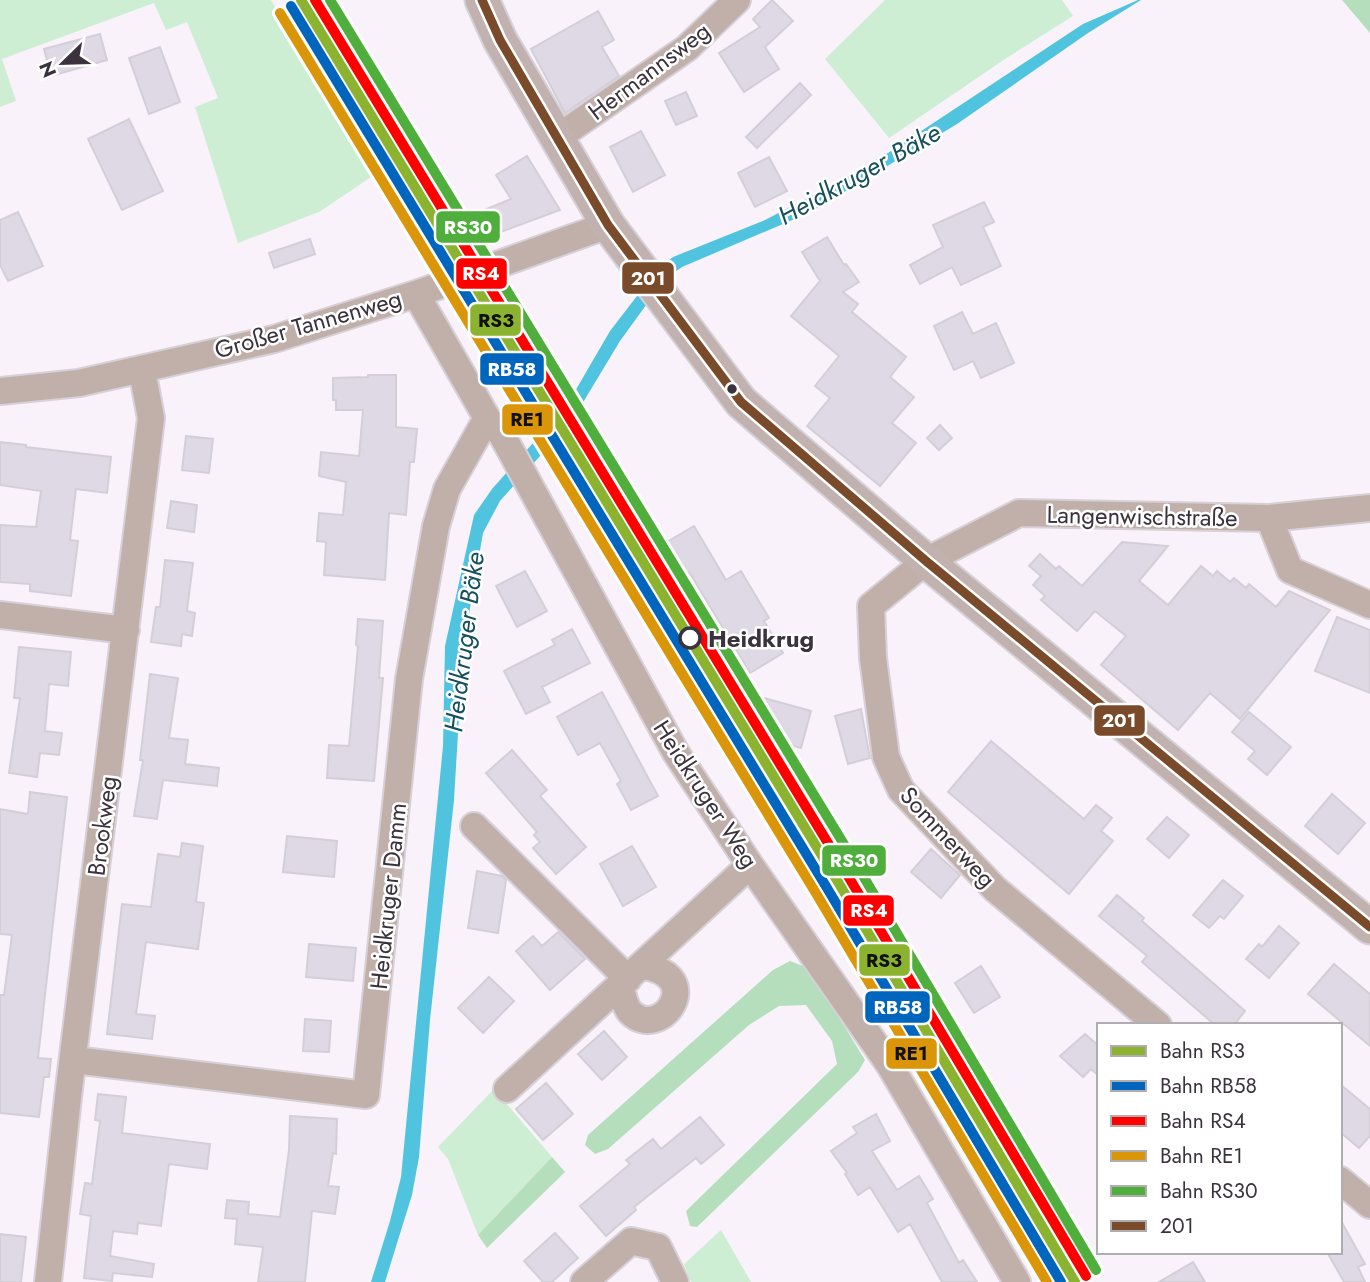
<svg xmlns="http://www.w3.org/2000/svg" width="1370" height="1282" font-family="Jost,sans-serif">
  <rect width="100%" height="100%" fill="#f9f2fa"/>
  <path fill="#cdeed2" d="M0,0h271l103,175 -55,37 -81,31 -43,-136 23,-9 -31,-76 -21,8 -12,-27 -152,56 14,42 -16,6z
    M885,0h177l11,16 -68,43 -116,79 -64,-79z
    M494,1089l58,68 -74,78 -30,-76 -10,-12z
    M721,1230l30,52h-60l-7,-18z"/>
  <path fill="#b4debc" d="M1342,0h28v33z
    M790,961l13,5 16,19 46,75 -7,12 -161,155 -7,-1 -4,-15 151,-147 -5,-23 -26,-36 -27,1 -30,19 -141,124 -13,5 -10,-9 3,-10 185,-165z
    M552,1157l13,15 -78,76 -9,-13z"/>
  <path fill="#50c4df" d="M1138,0h3l-53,33 -131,91 -146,88 -129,55 -17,12 -45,62 -47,78 -73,82 -17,32 -20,116 -9,151 -24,220 -11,137 -7,38 -27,87h-14l19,-61 11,-44 42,-431 2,-100 29,-131 18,-26 75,-84 43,-74 47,-61 16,-13 92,-37 58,-30 65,-37 195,-129z"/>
  <path fill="#ded9e4" stroke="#d3cfd9" stroke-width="2" d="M772,0l21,21 -28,26 14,22 -35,23 -25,-39 41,-26 -7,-8z
    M598,11l16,29 -12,7 17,29 -54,37 -34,-64z
    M100,34l7,26 -56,16 -7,-27z
    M160,47l20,55 -31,12 -20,-56z
    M800,83l11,12 -54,53 -11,-11z
    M686,92l11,24 -21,9 -11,-24z
    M129,119l34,72 -41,19 -34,-71z
    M641,131l24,44 -32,17 -23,-45z
    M527,156l33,54 -89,33 -11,-23 51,-21 -15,-24z
    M769,157l18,34 -32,16 -17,-34z
    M984,202l10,20 -11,5 18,39 -40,19 -9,-18 -32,17 -10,-19 33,-18 -10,-22z
    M18,212l25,54 -35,15 -8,-16v-45z
    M827,237l17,28 2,-1 13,18 -16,10 15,12 -6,8 54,45 -16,20 24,20 -22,26 24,20 -36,43 -73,-60 23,-28 -15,-12 24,-30 -48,-40 29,-35 -18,-29z
    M310,239l5,15 -41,14 -5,-15z
    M962,312l11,22 23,-11 18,40 -33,15 -8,-17 -19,9 -20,-44z
    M368,375h28v52l21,2 -3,33h-4l-4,53 -17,-2 -4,67 -61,-5 2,-33 -9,-1 2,-28 24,2 3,-33 -27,-6 2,-24 38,4 4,-46h-27v-10h-3v-22l35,-1z
    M940,425l12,13 -13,12 -12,-12z
    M186,436l27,3 -4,34 -27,-3z
    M0,442l26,3v2l85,10 -4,36 -31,-4 -6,51 8,1 -7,55 -41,-5v-7l-30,-2v-57l36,2 5,-36 -41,-6z
    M171,501l26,4 -3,27 -27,-4z
    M694,526l32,54 15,-9 28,47 -5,3 19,32 -33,20 -61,-101 -10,6 -19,-32z
    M1122,542l46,4 -29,35 29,24 33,-39 12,10 4,-5 13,11 4,-4 12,10 3,-4 27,23 13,-16 41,19 -90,109 -30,-26 -32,37 -77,-65 25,-29 -31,-25 -18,20 -36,-31 4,-4 -12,-11 8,-9 -12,-10 11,-12 16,15 3,-3 23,20z
    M165,560l28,3 -6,48 8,2 -3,23 -10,-2 -1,12 -30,-4 5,-35h4z
    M525,571l22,40 -30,16 -21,-41z
    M1337,617l33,13v63l-55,-22z
    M358,619l25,2 -4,57h4l-9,103 -47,-3 2,-33 20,1 9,-100 -2,-1z
    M572,629l18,34 -48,24 8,15 -24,12 -22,-43 51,-26 -3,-5z
    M19,647l52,5 -3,34 -19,-2 -4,47 17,2 -3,22 -19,-2 -3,24 -28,-4 11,-75h-6z
    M150,674l28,4 -9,60 19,2 -3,24 34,4 -2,18 -54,-6 -6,39 -23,-3 9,-56h-3z
    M602,692l56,104 -27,14 -14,-26 4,-3 -21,-38 -22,12 -21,-38z
    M764,698l47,13 -10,37 -42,-12 7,-27 5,1z
    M861,709l9,49 -22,6 -13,-48z
    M1249,712l42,35 -24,28 -19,-16 7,-8 -23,-19z
    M991,741l93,78 12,-14 16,13 -11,13 12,10 -44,53 -121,-102z
    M512,750l35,40 -7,6 46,51 -30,27 -23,-26 7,-6 -6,-7 3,-3 -51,-59z
    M30,792l37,5 -29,261 13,1 -2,18h-5l-5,40 -39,-4v-118h4l8,-60 -12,-1v-125l28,5z
    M1332,794l33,29 -27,31 -33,-28z
    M1167,817l22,18 -20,23 -22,-19z
    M287,836l50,5 -3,36 -51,-5z
    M182,843l21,3 -7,56 8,1 -6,46 -52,-7 -10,72 19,2 -3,23 -45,-5 15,-130 29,3 7,-53 22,3z
    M632,846l24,41 -33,19 -23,-42z
    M931,849l29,26 -19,23 -30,-26z
    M477,871l25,5 4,4 -8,53 -30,-5z
    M1223,880l20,16 -19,23 -4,-3 -11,12 -16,-13z
    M1117,895l27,23 -2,3 103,90 -11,14h-19l-73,-63 5,-6 -48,-40z
    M1279,926l20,17 -30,35 -23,-19 13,-15 3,3z
    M558,932l27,27 -35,31 -34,-39 17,-15 9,10z
    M309,944l47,4 -3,33 -47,-4z
    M1334,964l36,30v52l-62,-52z
    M981,966l19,31 -26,16 -19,-30z
    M489,977l25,24 -31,32 -25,-25z
    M305,1019l26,2 -2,31 -26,-1z
    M604,1031l23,26 -25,23 -24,-26z
    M1085,1034l14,12v30l-8,-7 -8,8 -23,-21z
    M546,1083l27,31 -30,26 -27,-31z
    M1340,1084l30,25v27l-11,12 -19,-16z
    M98,1094l28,3 -4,36 88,11 -3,25 -38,-5 -8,62 -23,-3 -1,11 -24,-3 -3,25 44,8 -2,13 -39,-4 -1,8 -28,-3 7,-62 -11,-2 5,-31 7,1 8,-63 -5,-1z
    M876,1114l14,27 -18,10 25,39 22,-14 14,23 -6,4 32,60 4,-3 14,22h-35l-32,-58 -12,8 -28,-45 -12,8 -13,-21 2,-1 -16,-22 26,-18 -4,-6z
    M290,1116l47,3 -1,35 -3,-1 -5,33 11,1 -4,27 -23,-3 -7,71h-47l5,-35 -28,-3 2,-25 -12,-1 2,-18 22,2 -1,12 32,3 9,-67z
    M700,1117l24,28 -23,19 -5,-6 -62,49 2,3 -30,26 -26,-30 50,-42 -4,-4 27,-21 8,10z
    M1340,1219l25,45 -7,3 7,15h-21l-17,-30h13z
    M555,1233l23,25 -26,24h-9l-19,-21z
    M0,1234l26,3 -5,45h-21z
    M1193,1262l12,20h-46z"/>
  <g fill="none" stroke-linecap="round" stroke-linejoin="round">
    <g stroke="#d6d0d7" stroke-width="30">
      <path id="minor" d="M557,138l130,-90 50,-48
        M416,294l71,124 15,17 174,318 74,112 139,199 128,218
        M0,391l79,-8 195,-44 142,-45 192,-69
        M1269,518l21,52 80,35
        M0,615l126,15
        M474,826l154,153
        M620,986c3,8 4,19 10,26 30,31 78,-36 13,-46
        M1158,1025l-163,-136 -94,-99 -15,-33 -13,-99 -2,-52 55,-45 93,-48 250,5 101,-10
        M74,1060l292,35 43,-416 27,-153 11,-37 40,-71
        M507,1089l243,-224
        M1340,1180l30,25
        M48,1282l20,-185 83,-679 -9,-48
        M584,1282l47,-41 27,6 17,35"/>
    </g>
    <g stroke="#d6d0d7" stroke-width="37">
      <path id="major" d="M482,0l18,40 108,185 133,177 185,159 444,366"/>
    </g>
    <use href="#minor" stroke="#c1b0aa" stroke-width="26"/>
    <use href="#major" stroke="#c1b2b0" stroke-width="33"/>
    <g stroke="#fff" stroke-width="14">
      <path id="bus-1" d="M482,0l18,40 108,185 133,177 185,159 444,366"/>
    </g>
    <use href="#bus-1" stroke="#7a4b2a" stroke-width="9"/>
    <g stroke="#fff" stroke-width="16">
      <path id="rail-1" d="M301,0l537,882 237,400"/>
    </g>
    <g stroke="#fff" stroke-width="16">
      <path id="rail-2" d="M291,6l536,882 234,394"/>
    </g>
    <g stroke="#fff" stroke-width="16">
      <path id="rail-3" d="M315,0l533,876 238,400"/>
    </g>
    <g stroke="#fff" stroke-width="16">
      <path id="rail-4" d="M280,13l537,882 230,387"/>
    </g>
    <g stroke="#fff" stroke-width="16">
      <path id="rail-5" d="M330,0l529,869 237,401"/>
    </g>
    <use href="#rail-1" stroke="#8bb330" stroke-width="10"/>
    <use href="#rail-2" stroke="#0065bd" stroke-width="10"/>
    <use href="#rail-3" stroke="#f00" stroke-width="10"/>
    <use href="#rail-4" stroke="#db9509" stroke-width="10"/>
    <use href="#rail-5" stroke="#50ae3d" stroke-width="10"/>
  </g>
  <circle fill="#3a323c" stroke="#fff" stroke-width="2.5" cx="732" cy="389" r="6"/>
  <circle fill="#fff" stroke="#3a323c" stroke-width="3.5" cx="690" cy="638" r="10"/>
  <g text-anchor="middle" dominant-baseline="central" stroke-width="5" stroke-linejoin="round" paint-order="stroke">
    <g font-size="24" fill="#3a323c" stroke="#fff">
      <text transform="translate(649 71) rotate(-37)">Hermannsweg</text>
      <text transform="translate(308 324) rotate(-16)">Großer Tannenweg</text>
      <text transform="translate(1142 516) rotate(1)">Langenwischstraße</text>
      <text transform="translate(706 794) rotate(57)">Heidkruger Weg</text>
      <text transform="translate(102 826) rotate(-83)">Brookweg</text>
      <text transform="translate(948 837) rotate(47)">Sommerweg</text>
      <text transform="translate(388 896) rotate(-84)">Heidkruger Damm</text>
    </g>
    <g font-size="24" font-weight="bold" fill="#3a323c" stroke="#fff" text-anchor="start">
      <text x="708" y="638">Heidkrug</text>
    </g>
    <g font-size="26" font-style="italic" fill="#164f5e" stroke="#fff">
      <text transform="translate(859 174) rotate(-29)">Heidkruger Bäke</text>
      <text transform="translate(464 642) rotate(-83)">Heidkruger Bäke</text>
    </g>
  </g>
  <g stroke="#fff" stroke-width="2.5">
    <rect x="435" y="210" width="66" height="34" rx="7" fill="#50ae3d"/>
    <rect x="455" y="257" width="53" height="33" rx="7" fill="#f00"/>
    <rect x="621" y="261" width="54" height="34" rx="7" fill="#7a4b2a"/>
    <rect x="469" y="303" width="53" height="34" rx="7" fill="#8bb330"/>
    <rect x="479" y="352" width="66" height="34" rx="7" fill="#0065bd"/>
    <rect x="501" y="403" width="53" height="33" rx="7" fill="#db9509"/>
    <rect x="1093" y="704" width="53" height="33" rx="7" fill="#7a4b2a"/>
    <rect x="821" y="844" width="66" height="33" rx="7" fill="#50ae3d"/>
    <rect x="842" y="894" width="53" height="33" rx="7" fill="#f00"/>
    <rect x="858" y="943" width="53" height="34" rx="7" fill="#8bb330"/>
    <rect x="864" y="990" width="67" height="34" rx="7" fill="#0065bd"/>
    <rect x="885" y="1037" width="53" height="33" rx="7" fill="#db9509"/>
  </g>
  <g font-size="19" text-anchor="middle" font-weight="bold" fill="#fff">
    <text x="468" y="234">RS30</text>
    <text x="481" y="280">RS4</text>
    <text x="648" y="285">201</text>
    <text x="512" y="376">RB58</text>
    <text x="1119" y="727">201</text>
    <text x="854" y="867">RS30</text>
    <text x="869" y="917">RS4</text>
    <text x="898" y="1014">RB58</text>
  </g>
  <g font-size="19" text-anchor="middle" font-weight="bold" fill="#111">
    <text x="496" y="327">RS3</text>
    <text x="527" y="426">RE1</text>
    <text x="884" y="967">RS3</text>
    <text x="911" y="1060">RE1</text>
  </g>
  <rect x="1097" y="1023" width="245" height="231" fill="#ffffff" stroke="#b0adb1" stroke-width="2"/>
  <rect x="1111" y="1046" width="35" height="10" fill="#8bb330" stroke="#b0adb1" stroke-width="2"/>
  <text x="1160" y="1058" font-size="21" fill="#3a323c">Bahn RS3</text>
  <rect x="1111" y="1081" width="35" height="10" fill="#0065bd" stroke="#b0adb1" stroke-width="2"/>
  <text x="1160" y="1093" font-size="21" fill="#3a323c">Bahn RB58</text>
  <rect x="1111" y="1116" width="35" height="10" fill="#ff0000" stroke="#b0adb1" stroke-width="2"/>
  <text x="1160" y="1128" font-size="21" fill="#3a323c">Bahn RS4</text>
  <rect x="1111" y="1151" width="35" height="10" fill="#db9509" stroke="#b0adb1" stroke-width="2"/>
  <text x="1160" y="1163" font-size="21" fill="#3a323c">Bahn RE1</text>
  <rect x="1111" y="1186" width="35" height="10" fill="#50ae3d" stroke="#b0adb1" stroke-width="2"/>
  <text x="1160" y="1198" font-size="21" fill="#3a323c">Bahn RS30</text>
  <rect x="1111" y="1221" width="35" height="10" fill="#7a4b2a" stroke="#b0adb1" stroke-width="2"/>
  <text x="1160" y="1233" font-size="21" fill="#3a323c">201</text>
  <g transform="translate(63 63) rotate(247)" stroke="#ffffff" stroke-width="5" paint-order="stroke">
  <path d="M0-5L12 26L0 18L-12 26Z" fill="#3a323c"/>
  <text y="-10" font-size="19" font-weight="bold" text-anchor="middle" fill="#3a323c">N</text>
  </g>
</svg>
